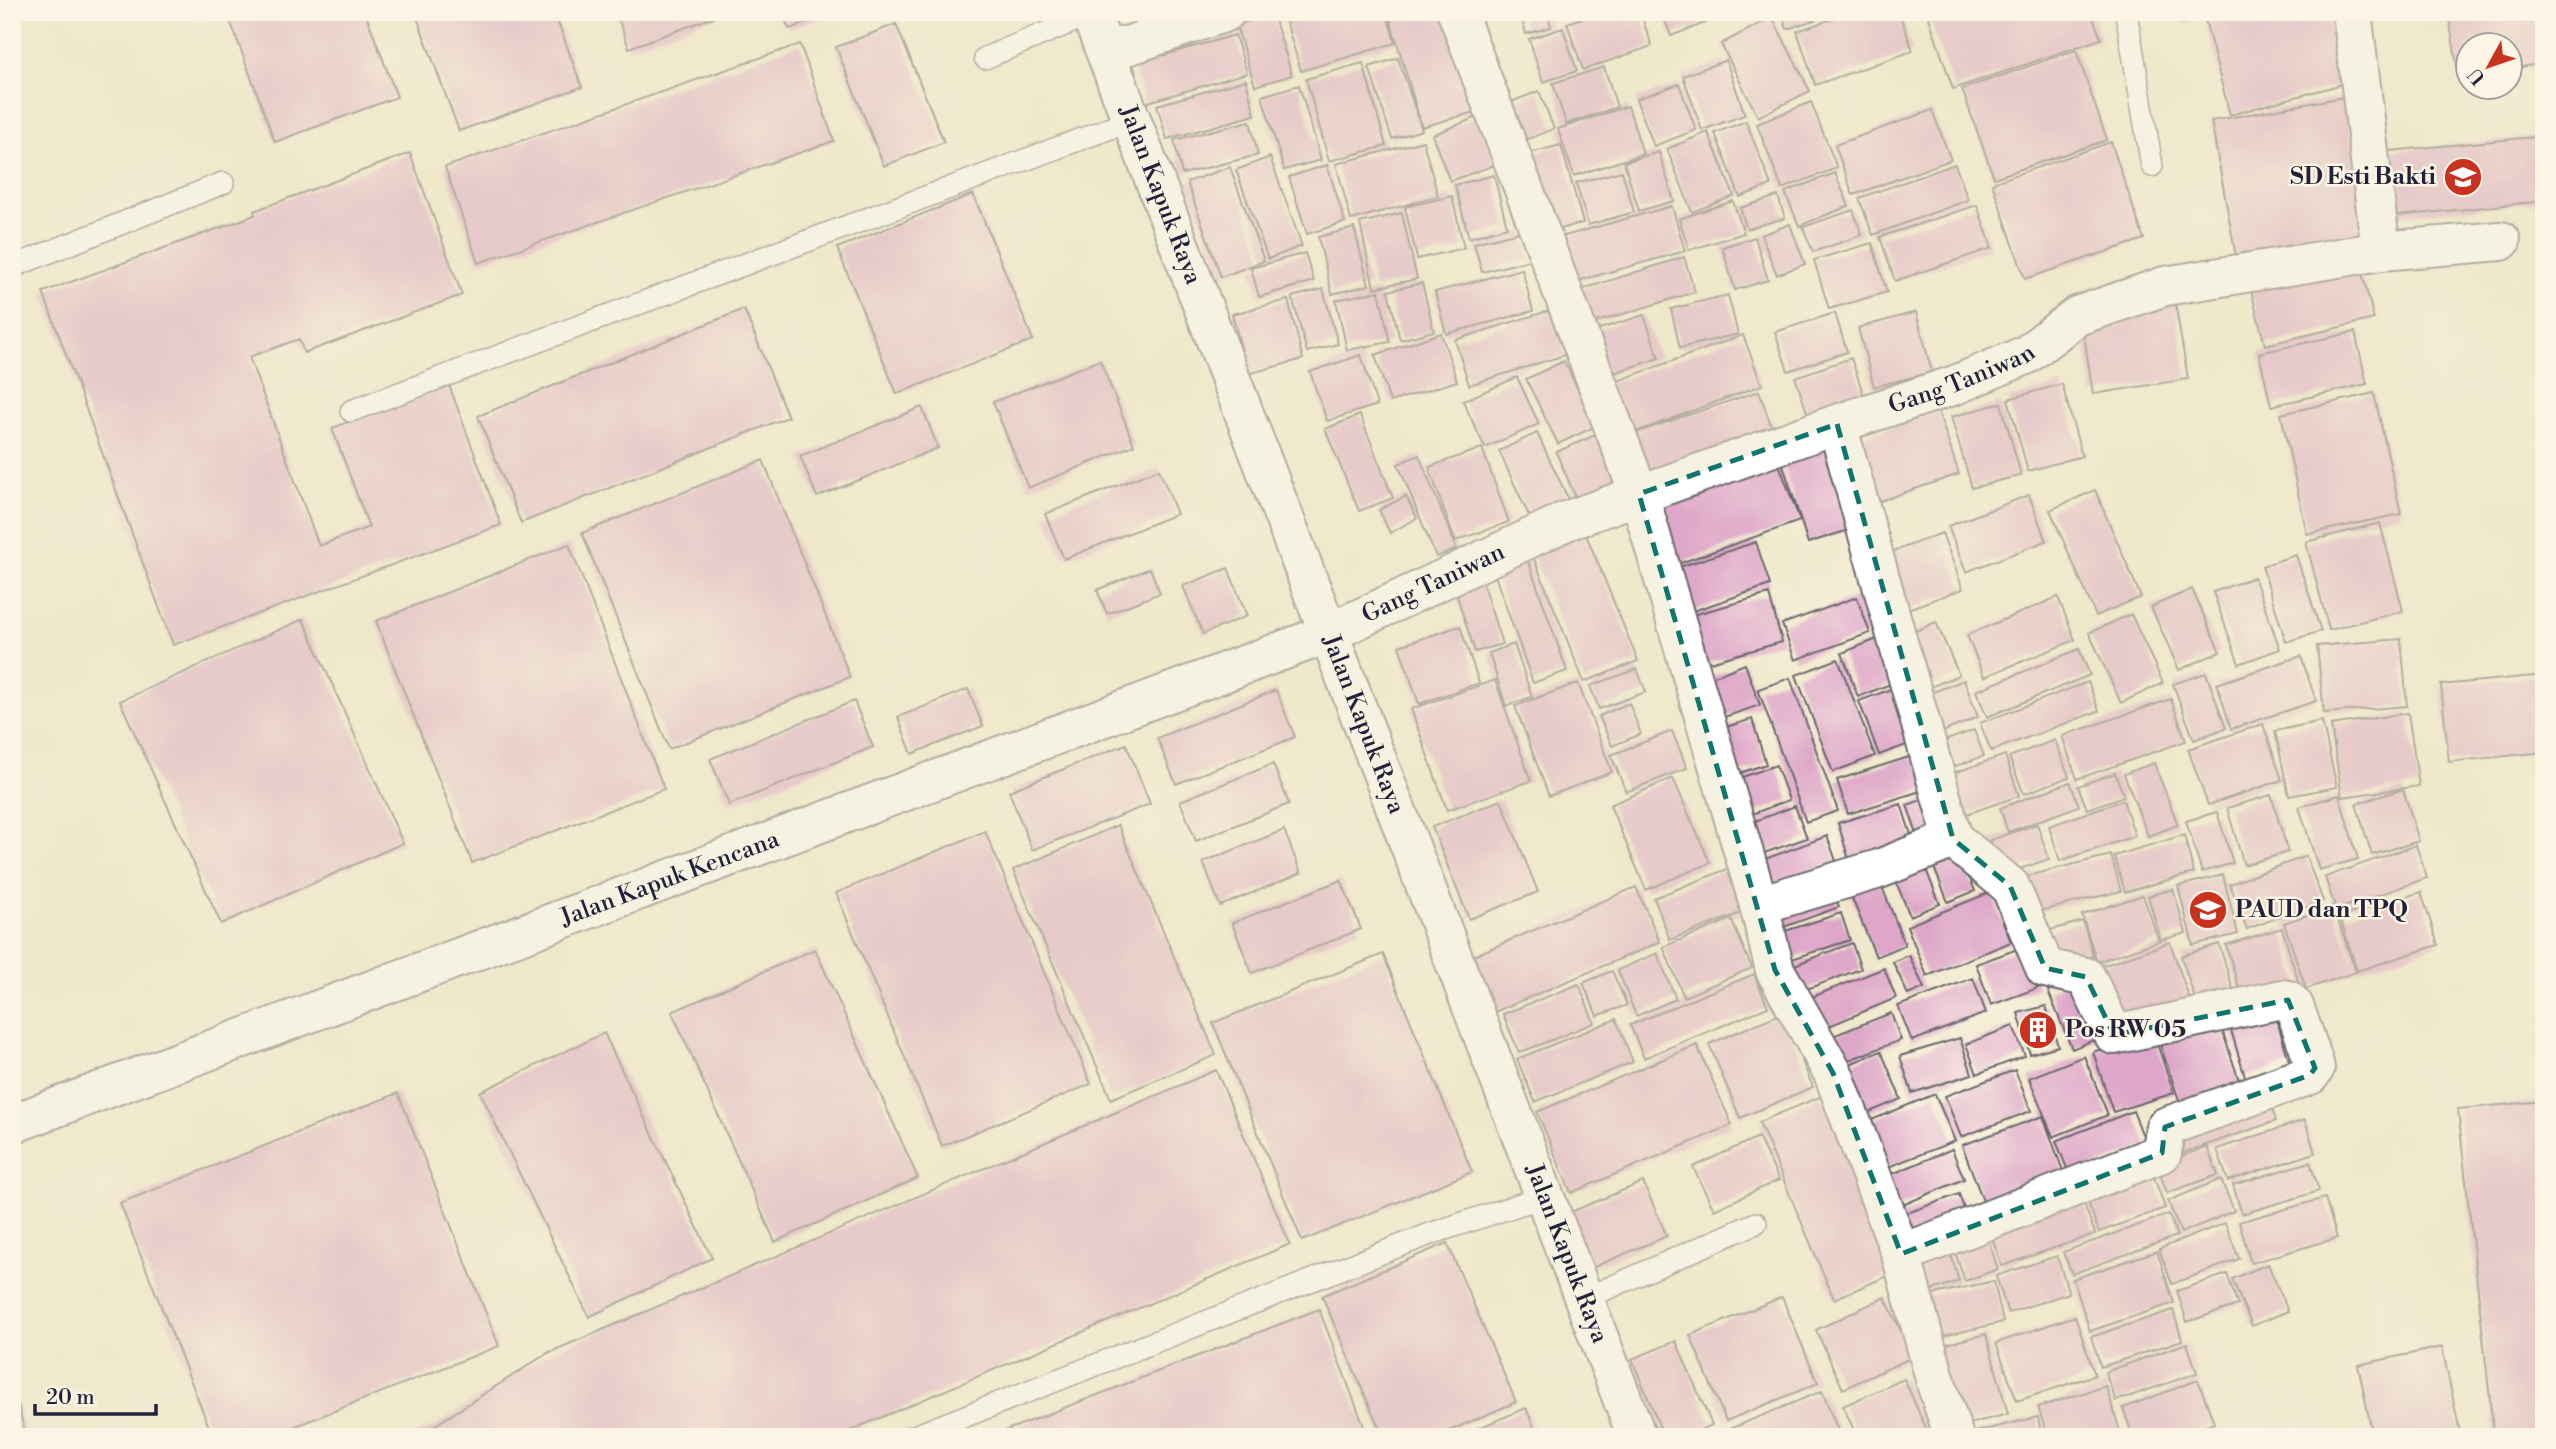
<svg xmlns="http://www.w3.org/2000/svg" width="2556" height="1449" font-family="'Libre Bodoni',serif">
  <rect width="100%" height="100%" fill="#fcf5e5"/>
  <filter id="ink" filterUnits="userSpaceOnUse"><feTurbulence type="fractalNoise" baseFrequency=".0143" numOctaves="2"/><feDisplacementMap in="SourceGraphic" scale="14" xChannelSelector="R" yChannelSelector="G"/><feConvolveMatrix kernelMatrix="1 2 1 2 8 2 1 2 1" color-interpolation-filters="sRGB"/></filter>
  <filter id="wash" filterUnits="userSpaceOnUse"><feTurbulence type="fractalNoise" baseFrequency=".00686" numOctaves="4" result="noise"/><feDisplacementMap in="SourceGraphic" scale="28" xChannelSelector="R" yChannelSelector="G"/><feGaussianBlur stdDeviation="1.57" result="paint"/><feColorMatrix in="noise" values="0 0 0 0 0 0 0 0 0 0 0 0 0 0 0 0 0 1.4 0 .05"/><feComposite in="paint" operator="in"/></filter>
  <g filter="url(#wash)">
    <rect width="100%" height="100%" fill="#efe8cb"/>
    <g id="blocks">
      <path fill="#dea7c9" d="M227,12h138l32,85 -122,45z
        M415,12h139l28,75 -123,44z
        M616,12h109v1l-96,35z
        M782,12h52v1l-45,16z
        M1283,12h103l9,31 -94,28z
        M1388,12h62l28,99 -56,16z
        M1520,12h27l4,15 -25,7z
        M1599,12h41l12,34 -69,24 -16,-47z
        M1662,12h57l2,5 -50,19z
        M1781,12h54v1l-48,16z
        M1852,12h47l14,39 -98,34 -18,-54z
        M1927,12h164l10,27 -148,50z
        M2181,12h42v1l-40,10z
        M2238,12h100l5,72 -113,31 -25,-95z
        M2448,12h96v51l-34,6v-23h-42v30l-9,1z
        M1273,14l19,61 -37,11 -19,-61z
        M1772,17l38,74 -52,26 -37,-73z
        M896,24l48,118 -60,24 -48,-119z
        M1563,28l14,43 -34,11 -14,-43z
        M1235,35l12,38 -102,30 -12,-39z
        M800,44l34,97 -356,122 -33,-96z
        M2076,50l31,90 -113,38 -32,-89z
        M1398,58l24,72 -30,9 -23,-72z
        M1726,60l19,55 -43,15 -19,-54z
        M1363,63l23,83 -57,15 -23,-82z
        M1604,67l13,40 -51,17 -13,-41z
        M1246,80l9,35 -88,24 -10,-34z
        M1679,84l17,46 -42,16 -18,-47z
        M1299,85l22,75 -37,10 -22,-74z
        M1539,91l15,38 -31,12 -15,-38z
        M2344,97l26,146 -132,24 -27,-146z
        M1811,102l26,66 -55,21 -25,-65z
        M1628,106l15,48 -69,22 -16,-47z
        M1932,110l19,50 -98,35 -18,-50z
        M1477,117l18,48 -45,16 -18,-46z
        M1250,121l8,34 -76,19 -8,-34z
        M1746,121l25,64 -31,12 -25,-64z
        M1708,132l26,64 -42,16 -25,-63z
        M2544,136v65l-157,16 -7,-65z
        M1423,141l15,55 -87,24 -15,-56z
        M2111,142l33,97 -119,40 -33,-96z
        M1561,145l22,78 -43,11 -21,-78z
        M1659,152l15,49 -35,10 -15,-49z
        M410,153l52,142 -158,58 -5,-14 -50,18 70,189 50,-19 -37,-99 117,-43 52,140 -328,120 -130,-353 212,-77 -1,-4z
        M1270,157l32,89 -34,13 -32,-89z
        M1955,164l13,36 -95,35 -14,-37z
        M1327,165l18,57 -38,12 -18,-57z
        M1230,167l34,94 -43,16 -34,-95z
        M1622,171l12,41 -46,13 -12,-42z
        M1835,173l14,33 -50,20 -14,-34z
        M1494,175l13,52 -38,11 -14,-53z
        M973,194l60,146 -136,54 -60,-146z
        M1452,196l12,52 -47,11 -12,-52z
        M1778,196l7,22 -38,11 -7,-21z
        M1733,201l11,32 -55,17 -10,-31z
        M1977,205l15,43 -97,33 -15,-44z
        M1672,206l13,45 -122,34 -13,-45z
        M1853,210l9,25 -49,17 -10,-25z
        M1402,213l15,66 -43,9 -14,-65z
        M1790,224l15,40 -28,11 -16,-40z
        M1354,228l15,57 -37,9 -14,-57z
        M1523,231l7,29 -48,12 -8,-29z
        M1755,237l13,43 -33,10 -13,-43z
        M1872,243l15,49 -58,17 -15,-49z
        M1305,253l9,28 -55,16 -8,-29z
        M1684,257l11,35 -105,32 -10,-34z
        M2360,265l14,54 -109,26 -14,-54z
        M1522,269l11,42 -87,23 -11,-42z
        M1422,283l12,48 -34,9 -12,-49z
        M1323,289l15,55 -31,8 -15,-55z
        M1379,291l11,51 -43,8 -11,-50z
        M1728,295l10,39 -58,14 -9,-39z
        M1288,300l15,59 -55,15 -16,-60z
        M2175,302l13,77 -95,15 -12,-78z
        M744,309l44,108 -267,106 -43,-107z
        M1551,310l14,45 -96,30 -14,-45z
        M1916,312l16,60 -58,15 -16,-59z
        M1835,313l12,39 -59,19 -13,-39z
        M1644,315l15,43 -54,18 -15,-44z
        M2355,332l12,52 -96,22 -12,-53z
        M1441,333l16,48 -67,21 -15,-47z
        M1743,335l19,50 -134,50 -19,-51z
        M1361,355l16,50 -50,16 -17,-49z
        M1851,358l13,38 -56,19 -13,-38z
        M1100,360l34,85 -106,43 -35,-86z
        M1564,361l32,65 -38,18 -32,-65z
        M1517,377l22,47 -54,24 -22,-47z
        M2062,384l20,72 -54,15 -20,-72z
        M1759,391l18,51 -129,42 -19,-49z
        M2374,393l27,121 -94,20 -26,-120z
        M2001,403l20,72 -49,13 -21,-71z
        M922,407l16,41 -121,49 -17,-41z
        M1938,411l21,63 -85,29 -22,-63z
        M1360,415l33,83 -34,13 -34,-82z
        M1537,433l39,82 -39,18 -38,-82z
        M1600,433l26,58 -45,19 -25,-58z
        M1836,441l28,84 -56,18 -27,-84z
        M1482,448l27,74 -54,19 -26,-74z
        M1419,455l38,94 -21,8 -38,-93z
        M1776,456l24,65 -131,46 -23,-65z
        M763,460l87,217 -181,72 -87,-216z
        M1159,469l18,45 -113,45 -19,-45z
        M2095,490l46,107 -45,19 -46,-106z
        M2029,495l17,46 -80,31 -18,-46z
        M1406,496l11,22 -27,15 -11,-23z
        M2380,523l23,88 -74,19 -23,-88z
        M1583,527l55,134 -54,21 -54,-133z
        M1942,533l21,56 -58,21 -21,-55z
        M1756,542l14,43 -80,27 -14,-44z
        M569,544l95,245 -192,74 -96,-242z
        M1525,552l42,119 -34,12 -42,-119z
        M2296,555l25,76 -35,11 -24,-76z
        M1150,568l10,25 -53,21 -10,-24z
        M1228,568l19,48 -44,18 -20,-48z
        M1478,569l24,75 -27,8 -24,-74z
        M2254,577l26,72 -41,15 -26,-72z
        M2192,589l28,63 -41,18 -28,-63z
        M1769,594l13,48 -83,23 -14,-48z
        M1857,597l13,36 -75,27 -13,-36z
        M2058,597l17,43 -91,37 -17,-42z
        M2131,614l32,69 -42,20 -32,-70z
        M303,619l100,224 -182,81 -101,-223z
        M1936,622l23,53 -36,15 -23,-52z
        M1460,626l19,57 -60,21 -20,-58z
        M1877,639l16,44 -35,14 -16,-44z
        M2401,639l6,67 -83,7 -7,-67z
        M1514,644l18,53 -26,9 -17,-53z
        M2079,649l11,26 -103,42 -11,-26z
        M2301,656l15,45 -85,28 -14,-45z
        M1838,659l37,97 -42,16 -37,-97z
        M1745,664l15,41 -50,17 -11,-40z
        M1637,669l9,23 -47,17 -9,-23z
        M2206,673l20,55 -32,12 -21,-56z
        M2544,675v77l-95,10 -8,-77z
        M1790,678l48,133 -32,11 -48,-133z
        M1495,680l36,101 -84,29 -36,-101z
        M1964,680l14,37 -47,20 -16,-38z
        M2088,682l11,29 -108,40 -11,-28z
        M1578,683l34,89 -63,24 -34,-90z
        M1894,688l21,54 -36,13 -20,-54z
        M968,689l15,37 -71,28 -14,-37z
        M1276,690l19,47 -119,47 -19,-46z
        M2171,699l15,42 -109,38 -15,-43z
        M854,701l19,46 -144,58 -19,-46z
        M1629,703l12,31 -29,12 -13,-30z
        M2408,713l11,73 -77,11 -11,-72z
        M1752,719l14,45 -41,14 -15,-46z
        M2322,721l15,66 -48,9 -14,-65z
        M2263,724l19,56 -74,25 -20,-56z
        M1974,730l10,26 -42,15 -9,-26z
        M1672,731l15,37 -61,24 -15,-37z
        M2055,740l14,37 -45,17 -15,-37z
        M1126,744l24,60 -118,46 -23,-59z
        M1915,755l12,34 -79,25 -11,-34z
        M2005,755l14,41 -61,21 -13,-41z
        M2154,763l24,62 -30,11 -24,-62z
        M1273,764l16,40 -93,37 -16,-40z
        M1776,765l13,35 -50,19 -13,-36z
        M2115,773l9,23 -37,13 -9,-23z
        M1673,778l37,85 -64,27 -36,-85z
        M2070,782l9,24 -71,26 -8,-24z
        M2403,789l16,52 -47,14 -16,-51z
        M2271,795l17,57 -44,13 -17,-57z
        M2339,795l19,64 -39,11 -20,-63z
        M1933,796l14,37 -27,10 -13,-38z
        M1501,800l37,92 -69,27 -37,-92z
        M2123,800l12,36 -75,25 -11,-35z
        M1901,804l13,40 -64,19 -12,-40z
        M1795,806l12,32 -57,20 -11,-31z
        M2217,812l16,51 -31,9 -16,-51z
        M2037,824l12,35 -47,16 -12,-35z
        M1118,825l98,230 -105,44 -98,-229z
        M1284,830l17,43 -81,33 -17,-44z
        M985,831l106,253 -149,62 -106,-253z
        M2184,835l10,38 -69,19 -11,-36z
        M1827,836l9,25 -77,28 -10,-24z
        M1955,842l20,49 -27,11 -20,-49z
        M2416,845l11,33 -91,32 -11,-33z
        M1920,855l20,49 -30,12 -20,-49z
        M2111,855l10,36 -97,24 -9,-36z
        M2306,856l17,45 -76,28 -17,-45z
        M1730,868l16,43 -76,29 -16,-42z
        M1877,874l28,71 -29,12 -29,-71z
        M2223,875l15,59 -45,11 -15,-59z
        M1341,880l20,49 -109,44 -20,-50z
        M1831,885l8,22 -66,24 -8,-21z
        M1636,887l24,55 -175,74 -24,-55z
        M2173,889l13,44 -25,7 -13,-44z
        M1991,892l20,50 -84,34 -20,-50z
        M2421,892l17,53 -81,26 -17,-54z
        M2143,895l16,46 -62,21 -15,-47z
        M2333,906l23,66 -50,17 -22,-66z
        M1841,913l9,27 -67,22 -10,-27z
        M1731,919l21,49 -68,29 -21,-50z
        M2083,921l10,35 -36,10 -10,-35z
        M2282,928l17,56 -56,17 -17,-56z
        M2170,942l21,62 -76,26 -21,-61z
        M1852,943l9,26 -70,26 -10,-25z
        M2219,944l17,55 -37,12 -18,-55z
        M2023,947l15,41 -47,17 -15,-41z
        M815,949l103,229 -143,64 -103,-230z
        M1657,953l19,46 -40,17 -18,-46z
        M1383,954l89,218 -170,69 -89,-218z
        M1909,955l15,33 -16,7 -15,-33z
        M1884,968l12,30 -81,34 -13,-31z
        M1612,971l15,34 -30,11 -14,-33z
        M1754,974l14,33 -124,51 -14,-33z
        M2082,977l24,58 -34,14 -24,-58z
        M1973,978l13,35 -74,28 -14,-35z
        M1579,984l15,39 -75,30 -16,-39z
        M2046,1006l12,40 -28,8 -12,-41z
        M2273,1007l17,57 -45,13 -17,-57z
        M1782,1013l31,74 -73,31 -31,-74z
        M1891,1013l10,27 -65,25 -11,-26z
        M1616,1019l17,43 -98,40 -18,-43z
        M2219,1021l22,65 -60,20 -22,-65z
        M2013,1026l12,30 -48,18 -11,-30z
        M2153,1032l21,61 -61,19 -20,-60z
        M604,1033l108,225 -123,59 -109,-225z
        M1960,1038l12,36 -60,19 -12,-37z
        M1697,1045l35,80 -161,68 -34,-81z
        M1881,1051l20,48 -41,17 -20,-48z
        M2084,1056l24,59 -55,22 -24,-59z
        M1216,1070l74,174 -455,193h-424l21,-10 116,-74z
        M2015,1070l16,41 -70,26 -16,-41z
        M398,1093l101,253 -231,91h-55l-93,-234z
        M1935,1094l20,47 -72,28 -19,-46z
        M1822,1096l75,176 -63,27 -75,-177z
        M2269,1099l7,22 -99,34 -7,-21z
        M2544,1101v336h-50l-36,-328z
        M2133,1111l14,35 -77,30 -14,-35z
        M2043,1116l25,69 -80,29 -26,-69z
        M2305,1120l10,33 -87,28 -11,-32z
        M1758,1137l21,43 -65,30 -21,-43z
        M2207,1147l11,28 -51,18 -10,-28z
        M1952,1149l12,30 -66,28 -13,-30z
        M2310,1162l9,29 -77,23 -9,-29z
        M2150,1166l15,42 -66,24 -15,-41z
        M2221,1179l13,32 -53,22 -13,-32z
        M1643,1182l24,54 -78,33 -23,-55z
        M1959,1194l9,27 -59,21 -10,-26z
        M2081,1195l14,39 -93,32 -14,-39z
        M2325,1198l12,40 -86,25 -12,-41z
        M2169,1214l8,22 -105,38 -9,-22z
        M2225,1223l14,36 -67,25 -13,-35z
        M1986,1232l12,37 -33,12 -13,-38z
        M1447,1243l69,159 -81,35h-52l-61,-141z
        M1948,1245l11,36 -38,13 -12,-37z
        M2157,1251l17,52 -84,28 -17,-52z
        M2057,1256l12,37 -61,20 -12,-37z
        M2268,1264l20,47 -36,15 -20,-47z
        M2227,1274l11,31 -51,17 -10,-31z
        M1994,1281l9,41 -68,16 -10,-42z
        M1782,1297l36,86 -92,38 -36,-86z
        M1885,1297l28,60 -70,32 -27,-59z
        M1319,1309l49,128h-379l147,-57z
        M2173,1310l9,30 -81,27 -10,-30z
        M2075,1316l20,59 -78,26 -21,-58z
        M1986,1334l22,80 -51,13 -22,-80z
        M1676,1341l36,84 -28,12h-20l-32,-78z
        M2187,1343l10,30 -81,28 -11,-29z
        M2442,1347l19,90h-88l-15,-72z
        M1904,1379l26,58h-73l-14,-31z
        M2198,1380l16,43 -35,14h-46l-10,-29z
        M13,1384l13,53h-14z
        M2106,1386l16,51h-74l-10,-30z
        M1822,1391l19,46h-131z
        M1526,1408l12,29h-81z
        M2038,1417l4,20h-84v-1z"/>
    </g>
  </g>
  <g filter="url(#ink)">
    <use href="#blocks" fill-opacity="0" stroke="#6a676d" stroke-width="2"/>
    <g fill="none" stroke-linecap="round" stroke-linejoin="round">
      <g stroke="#6a676d" stroke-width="24">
        <path id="service" d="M2126,12l26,154
          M985,58l106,-44
          M12,267l211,-84
          M351,411l781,-291
          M1584,1299l172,-76
          M912,1437l518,-203 115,-38"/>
      </g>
      <g stroke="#6a676d" stroke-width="42">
        <g id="minor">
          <path d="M1457,12l182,482 120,411 16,65 58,103 68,181 36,132 17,51"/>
          <path d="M1105,49l25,-4 96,-33"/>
          <path d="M2381,251l120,-10"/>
          <path d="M1837,424l116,415"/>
          <path d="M1759,905l120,-36 74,-30 57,47 35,82 41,9 28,58 168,-36 6,1 6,6 19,54 2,8 -5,7 -145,52 -3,26 -261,101"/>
          <path id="s1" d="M12,1124l1315,-490 239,-113 271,-97 118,-39 71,-30 51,-39 88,-30 216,-35 -29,-239"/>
        </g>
      </g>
      <g stroke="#6a676d" stroke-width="42">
        <g id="secondary">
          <path id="s2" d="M1090,12l547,1425"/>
        </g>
      </g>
      <use href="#service" stroke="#fff" stroke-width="21"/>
      <use href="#minor" stroke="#fff" stroke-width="38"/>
      <use href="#secondary" stroke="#fff" stroke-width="38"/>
    </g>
  </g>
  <path d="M0 0H2556V1449H0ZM1837,424l116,415 57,47 35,82 41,9 28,58 174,-35 27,68 -5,7 -145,52 -3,26 -261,101 -68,-181 -58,-103 -136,-476z" fill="#efe8cb" fill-opacity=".55" fill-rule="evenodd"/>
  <path fill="none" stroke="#0f766e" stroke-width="5" stroke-dasharray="14 9" stroke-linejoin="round" d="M1837,424l116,415 57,47 35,82 41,9 28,58 174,-35 27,68 -5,7 -145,52 -3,26 -261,101 -68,-181 -58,-103 -136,-476z"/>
  <defs>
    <g id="school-disc" transform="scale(2.0125)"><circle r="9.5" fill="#c8321e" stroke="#fcf5e5"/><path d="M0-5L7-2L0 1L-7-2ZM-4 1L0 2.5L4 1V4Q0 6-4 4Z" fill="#fff"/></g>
    <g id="building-disc" transform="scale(2.0125)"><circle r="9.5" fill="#c8321e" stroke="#fcf5e5"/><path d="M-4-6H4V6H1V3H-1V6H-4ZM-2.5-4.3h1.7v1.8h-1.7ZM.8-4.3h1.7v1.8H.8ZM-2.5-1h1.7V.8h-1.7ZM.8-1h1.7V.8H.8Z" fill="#fff"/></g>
  </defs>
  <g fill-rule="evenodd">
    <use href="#school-disc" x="2463" y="177"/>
    <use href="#school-disc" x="2208" y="910"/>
    <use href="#building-disc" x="2038" y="1030"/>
  </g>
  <g text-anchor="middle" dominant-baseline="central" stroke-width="5" stroke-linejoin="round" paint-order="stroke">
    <g font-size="24" font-weight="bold" fill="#22223b" stroke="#fcf5e5" text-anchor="start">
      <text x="2436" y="177" text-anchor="end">SD Esti Bakti</text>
      <text x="2235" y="910">PAUD dan TPQ</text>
      <text x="2065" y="1030">Pos RW 05</text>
    </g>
    <g font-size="24" fill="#22223b" stroke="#fcf5e5">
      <text stroke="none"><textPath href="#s2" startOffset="196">Jalan Kapuk Raya</textPath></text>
      <text stroke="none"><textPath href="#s1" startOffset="2088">Gang Taniwan</textPath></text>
      <text stroke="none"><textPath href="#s1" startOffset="1521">Gang Taniwan</textPath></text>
      <text stroke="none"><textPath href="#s2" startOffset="763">Jalan Kapuk Raya</textPath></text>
      <text stroke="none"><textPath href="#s1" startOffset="702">Jalan Kapuk Kencana</textPath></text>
      <text stroke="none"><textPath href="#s2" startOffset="1330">Jalan Kapuk Raya</textPath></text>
    </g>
  </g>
  <rect width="2556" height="1449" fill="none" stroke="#fcf5e5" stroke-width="42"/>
  <g transform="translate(2489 66) rotate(230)"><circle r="33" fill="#fcf5e5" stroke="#a5a1a1" stroke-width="2"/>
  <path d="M0-5L12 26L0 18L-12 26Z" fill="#c8321e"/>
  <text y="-10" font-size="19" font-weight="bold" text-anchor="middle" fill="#22223b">U</text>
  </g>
  <path d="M35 1404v10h121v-10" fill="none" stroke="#22223b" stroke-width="3.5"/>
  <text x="46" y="1404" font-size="21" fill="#22223b" stroke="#fcf5e5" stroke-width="5" paint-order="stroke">20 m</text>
</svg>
